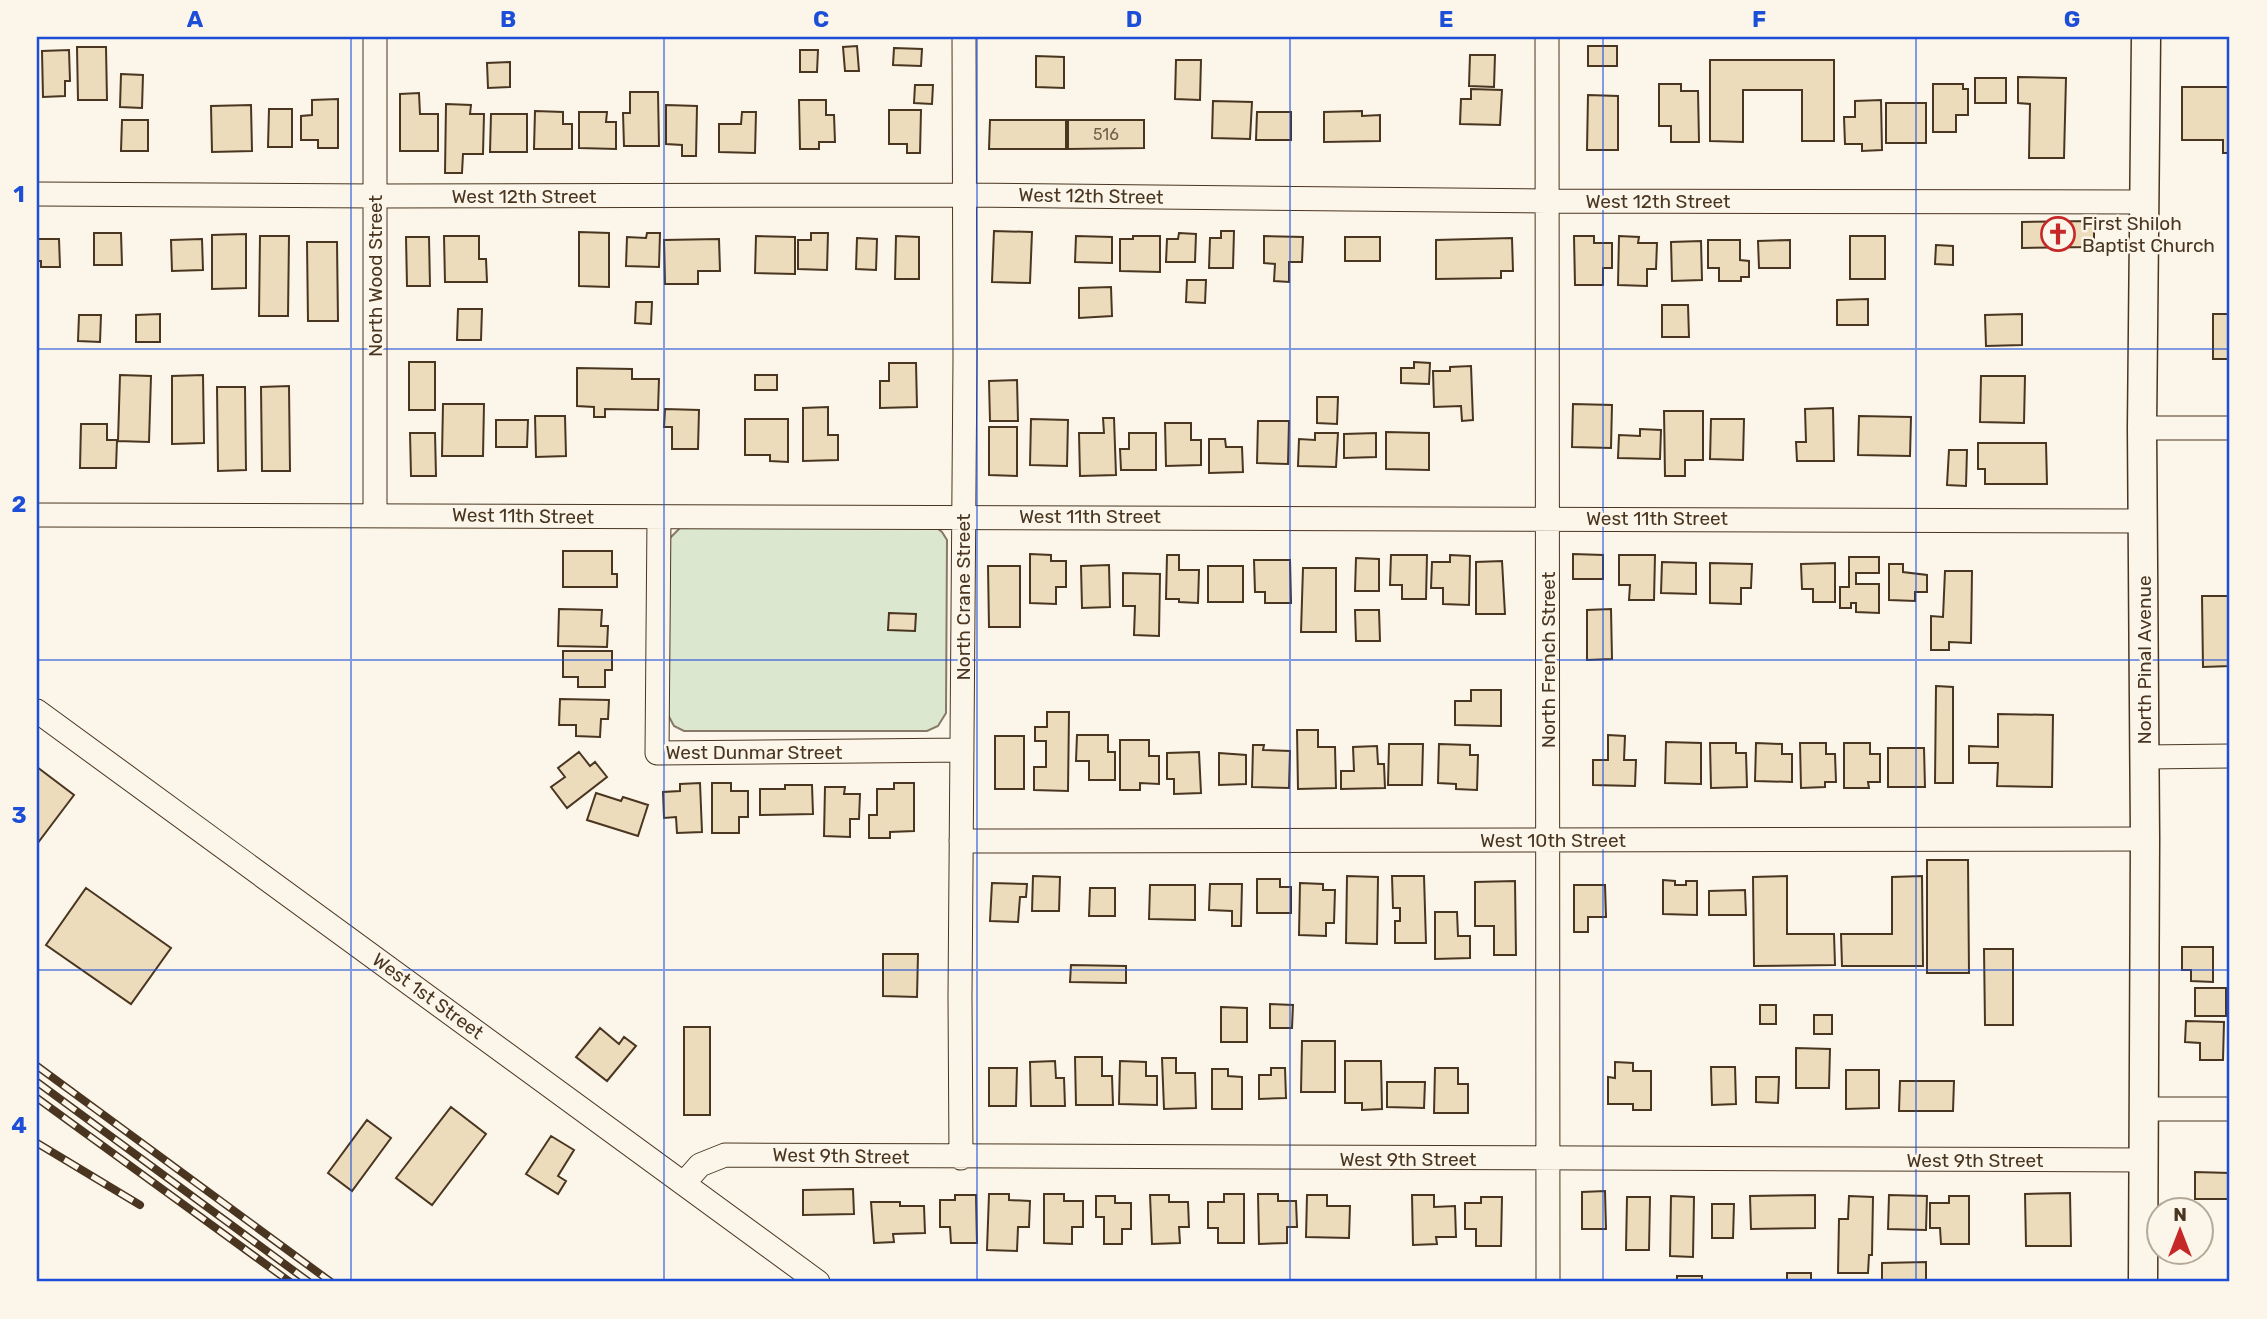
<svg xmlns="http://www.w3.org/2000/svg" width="2267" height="1319" font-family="Rubik,sans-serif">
  <rect width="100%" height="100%" fill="#fbf6e9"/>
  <path fill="#dce7d0" stroke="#887966" stroke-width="2" d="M683,525h250l9,7 5,8 -1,173 -8,13 -11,5h-243l-10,-5 -7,-13 1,-173z"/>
  <path fill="#ecdcbc" stroke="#4a3520" stroke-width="2" d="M857,46l2,25h-14l-2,-24z
    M1588,46h29v20h-29z
    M77,47h29l1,53h-29z
    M894,48l28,1 -1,17 -28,-1z
    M69,50l1,31h-5v15l-22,1 -1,-46z
    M800,50h18l-1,22h-17z
    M1470,55h25l-1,32 -25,-1z
    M1036,56l28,1v31l-28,-1z
    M1176,60h25l-1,40 -25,-1z
    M1710,60h124v81h-32v-51h-59v52l-33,-1z
    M510,62v25l-22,1 -1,-25z
    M121,74l22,1 -1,33 -22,-1z
    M2018,77l48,1 -2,80h-35l1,-54 -12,-1z
    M1975,78h31v25h-31z
    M1659,84h22v7h17l1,51h-28v-16h-12z
    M1933,84h30v5h5v26h-12v17h-23z
    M915,85h18l-1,19 -18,-1z
    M2182,87h48v66h-7v-13h-41z
    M1471,89l31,1 -2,35 -40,-1 1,-25h10z
    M630,92h28l1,54h-35l-1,-33h7z
    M419,93l1,21h18v37h-38v-57z
    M1588,95l30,1v54h-31z
    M338,99v49h-20v-8h-17v-24l11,-1v-15z
    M799,100h27v15h8l1,27h-16v7h-19z
    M1881,100l1,50 -20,1v-7h-17l-1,-27h11v-16z
    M1213,101l39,1 -2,37 -38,-1z
    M1886,103h40v40h-40z
    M446,104l25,1 -1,9h14l-1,40h-20l-1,19h-17z
    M251,105l1,46 -40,1 -1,-46z
    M666,105l31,1 -1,50h-14v-11l-16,-1z
    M269,109h23v38h-24z
    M889,110h32l-1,43h-13v-9h-18z
    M535,111l28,1v12h9v25h-38z
    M1362,111v5l18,-1v26l-56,1v-30z
    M579,112h28l-1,10h10v27l-37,-1z
    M742,112h14l-1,41 -36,-1v-28h22z
    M1257,112h34v28h-35z
    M491,114h36v38h-37z
    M122,120h26v31h-27z
    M990,120h76v29h-77z
    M1068,120h76v28l-76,1z
    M2094,221v26l-72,1v-26z
    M994,231l38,1 -2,51 -38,-1z
    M1221,231h13l-1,37h-24l1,-30h11z
    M579,232l30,1v54l-30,-1z
    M94,233h27l1,32h-28z
    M647,233h13l-1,34 -33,-1 1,-29 19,1z
    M811,233h17l-1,37 -29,-1v-29h13z
    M1179,233l17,1 -1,28h-29l1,-23h11z
    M246,234v54l-34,1v-54z
    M260,236h29l-1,80h-29z
    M444,236h35v23h7l1,23h-42z
    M756,236l39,1v37l-40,-1z
    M896,236l23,1v42h-24z
    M1076,236l36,1v26l-37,-1z
    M1133,236h27v36l-40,-1v-32h13z
    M1264,236l39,1 -1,25h-13v20l-15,-1 1,-17 -11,-1z
    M1574,236h20v7h18v25h-9v17h-28z
    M1619,236l20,1 -1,6h19l-1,26h-9v17l-29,-1z
    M1850,236h35v43h-35z
    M406,237h23l1,49h-23z
    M1345,237h35v24h-35z
    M857,238l20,1 -1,31 -20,-1z
    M1512,238l1,33h-12v7l-65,1v-39z
    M37,239h22l1,28h-19v-6h-4z
    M202,239l1,31 -31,1 -1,-31z
    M719,239l1,32h-22v13h-33l-1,-44z
    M1708,240h32v20l9,1v16h-8v4h-22v-13h-11z
    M1790,240v28h-31l-1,-27z
    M1701,241l1,39 -30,1 -1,-39z
    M307,242h30l1,79h-30z
    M1936,245l17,1v19l-18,-1z
    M1187,280h19l-1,23 -19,-1z
    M1111,287l1,29 -33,2v-30z
    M1868,299v26h-31v-25z
    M636,302h16l-1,22 -16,-1z
    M1662,305h26l1,32h-27z
    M458,309h24l-1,31h-24z
    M160,314v28h-24v-27z
    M2022,314v31l-36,1 -1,-31z
    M2213,314h17v45h-17z
    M79,315h22l-1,27 -22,-1z
    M409,362h26v48h-26z
    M1414,362l16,1 -1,21 -28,-1v-15h13z
    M889,363h27l1,44 -37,1v-27h9z
    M1471,366l2,54 -11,1 -1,-15 -27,1 -1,-36h17v-4z
    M577,368l55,1v10h27l-1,31 -53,-1v8h-11v-10l-17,-1z
    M120,375l31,1 -2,66 -31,-1z
    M203,375l1,68 -32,1v-68z
    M755,375h22v15h-22z
    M1981,376h44l-1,47 -44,-1z
    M1017,380l1,41h-28l-1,-40z
    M289,386l1,85h-28l-1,-84z
    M217,387h28l1,83 -28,1z
    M1317,397h21l-1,27 -20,-1z
    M443,404h41l-1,52h-41z
    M1573,404l39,1 -1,43 -39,-1z
    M828,407v28h10v25l-35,1v-53z
    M1833,408l1,53h-37l-1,-19h10l-1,-33z
    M665,409l34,1 -1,39h-26v-22h-8z
    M1664,411h39v49h-18v16h-20z
    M535,416h30l1,40 -30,1z
    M1859,416l52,1 -1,39 -52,-1z
    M1103,418h11l2,57 -36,1 -1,-43h25z
    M745,419h43v43l-18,-1v-6h-25z
    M1031,419l37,1 -1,46 -37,-1z
    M1711,419h33l-1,41 -33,-1z
    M496,420h32l-1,27h-31z
    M1258,421h31l-1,43 -31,-1z
    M1165,423h26v17h10v25l-35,1z
    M81,424h26v16h10l-1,28h-36z
    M989,427h28v49l-28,-1z
    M1640,429l21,1 -1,29 -42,-1 1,-23 21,1z
    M1386,432l43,1v37l-43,-1z
    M410,433h25l1,43h-25z
    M1129,433h27v37h-35l-1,-21h9z
    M1315,433h23l-2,34 -38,-1 1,-27 16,1z
    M1376,433v24l-32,1v-24z
    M1209,439h16l1,8h16l1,25 -34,1z
    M1978,443h68l1,41h-62v-15h-7z
    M1949,450h18l-1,36 -19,-1z
    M563,551h49v23h5v13h-54z
    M1030,554l21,1v6h15v26h-10v17l-26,-1z
    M1573,554l30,1v24h-30z
    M1167,555h12v15h20l-1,33 -19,-1v-3h-13z
    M1391,555h36l-1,44h-24v-14h-12z
    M1450,555l20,1 -1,49 -26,-1v-16h-12l1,-26h18z
    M1619,555h36l-1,45h-25l1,-15h-11z
    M1849,557h30v16h-23v11h23v29l-23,-1v-9h-5v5h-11v-21h9z
    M1356,558l23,1v32h-24z
    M1254,560h36l1,43h-26v-11h-10z
    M1502,561l3,53h-29v-52z
    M1662,562l34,1v31l-35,-1z
    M1710,563l42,1 -1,24h-10v16l-31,-1z
    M1835,563v39h-22v-13h-11l-1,-25z
    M1889,564h14v8l24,3v17h-12v9l-26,-1z
    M1109,565l1,42 -28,1 -1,-42z
    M988,566h32v61h-31z
    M1208,566h35v36h-35z
    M1303,568h33v64h-35z
    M1945,571h27l-1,72 -22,-1v8h-18v-34l12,1z
    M1123,573l37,1 -1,62 -25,-1 1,-29h-12z
    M2202,596h28v70l-27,1z
    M559,609l43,1 -1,16h7l-1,21 -49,-1z
    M1611,609l1,50 -25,1v-50z
    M1355,610h24l1,31h-24z
    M889,613l27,1 -1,17 -27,-1z
    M563,651h49v19h-7v17h-27v-10h-15z
    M1936,686l17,1v96h-18z
    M1471,690h30v36l-46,-1v-24h16z
    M560,699l49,1 -1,19h-7l-1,18 -24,-1v-11h-17z
    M1047,712h22l-1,79 -34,-1v-23h12v-26h-11v-14h12z
    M1998,714l55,1 -1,72 -55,-1 1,-23h-29v-17l29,1z
    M1297,730h21v17h17l1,41 -38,1z
    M1077,735h31v17h7v28h-26v-19h-13z
    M1608,735l17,1 -1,24h12l-1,26 -42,-1v-25h15z
    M995,736h29v53h-29z
    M1120,740h29v16h10v28l-19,-1v7h-20z
    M1666,742l35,1v41l-36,-1z
    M1710,743h26v10h10l1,34 -36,1z
    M1756,743l26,1v10h10v28l-37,-1z
    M1800,743h26v11h9l1,28h-11v5l-24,1z
    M1844,743h26v11h10v28h-12l1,6h-25z
    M1389,744h34l-1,41h-34z
    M1439,744l31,1v10h8l-1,35 -21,-1v-5l-18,-1z
    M1253,745h11l-1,5 27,1 -1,37 -37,-1z
    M1377,746l1,18h6l1,24 -44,1v-18h13l-1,-24z
    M1888,748h36l1,39h-37z
    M579,752l11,14 5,-4 12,15 -40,31 -16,-21 14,-10 -7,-9z
    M1199,752l2,41 -27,1v-15h-7v-26z
    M1219,753l27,2v29l-27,1z
    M37,767l37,28 -37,49z
    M700,783l2,49 -25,1 -1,-16 -12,1 -1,-26 17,-1v-7z
    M712,783h19v8h17v26h-9v16h-27z
    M894,783h20v48l-24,1v6h-21v-23h8v-26h17z
    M785,785h27l1,29 -53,1v-26h25z
    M825,787h20l-1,7h16l-1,25h-9v18l-26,-1z
    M596,793l25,8 2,-4 25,8 -10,31 -51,-16z
    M1927,860h41l1,113h-42z
    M1033,876l27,1 -1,34h-27z
    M1347,876l31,1 -1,67 -31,-1z
    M1392,876h32l2,67h-31v-22h5v-13h-7z
    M1787,876v58h47l1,31 -81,1 -1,-89z
    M1922,876l1,90h-81l-1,-32h51v-57z
    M1257,879h23v8h11v26h-34z
    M1663,880l12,1v4h11v-4h11v34l-34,-1z
    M1515,881l1,74h-22v-29h-19v-44z
    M992,883l35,1 -1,13h-6l-2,25 -28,-1z
    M1300,883l23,1v6h12l-1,33h-8v13l-27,-1z
    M1210,884h32l-1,42h-9v-15l-23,-1z
    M1150,885h45v35l-46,-1z
    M1574,885h31l1,32h-18v15h-14z
    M86,888l85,60 -40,56 -85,-59z
    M1090,888h25v28h-26z
    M1745,890l1,25h-37v-24z
    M1435,912h22l1,24h12v22l-35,1z
    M2182,947h31v35l-22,-1v-11h-9z
    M1984,949h29v76h-28z
    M883,954h35l-1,43 -34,-1z
    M1071,965l55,1v17l-56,-1z
    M2195,988h31v28h-31z
    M1270,1004l23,1 -1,23h-22z
    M1760,1005h16v19h-16z
    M1221,1007l26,1v34h-26z
    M1814,1015h18v19h-18z
    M2186,1021l38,1 -1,38h-23v-17l-15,-1z
    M684,1027h26v88h-26z
    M600,1028l19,16 5,-7 12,9 -29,35 -31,-24z
    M1302,1041h33v51h-34z
    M1796,1048l34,1 -1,39h-33z
    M1075,1057h27v19h10l1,29h-37z
    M1162,1058h14v15h19l1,35 -32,1z
    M1055,1061l1,17h8l1,28h-34l-1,-44z
    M1120,1061l26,1v14h11v29l-38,-1z
    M1345,1061h36l1,48 -20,1v-7h-17z
    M1615,1062l18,1v8h18v39h-18v-6h-25v-27l7,1z
    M1711,1067h24l1,37 -24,1z
    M989,1068h28l-1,38h-27z
    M1271,1068h14l1,30 -27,1v-24h12z
    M1435,1068h23v16h10v29h-34z
    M1212,1069h16v7l14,1v32h-30z
    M1846,1070h33v38l-33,1z
    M1756,1077h23l-1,26 -22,-1z
    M1900,1081h54l-1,30h-54z
    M1387,1082h38l-1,26 -37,-1z
    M451,1107l35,27 -54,71 -36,-27z
    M367,1120l24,18 -39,53 -24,-18z
    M551,1136l23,14 -16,26 8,5 -8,13 -32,-20z
    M2195,1172l35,1v26h-35z
    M853,1189l1,25 -51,1v-25z
    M1605,1191l1,38h-24v-37z
    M2070,1193l1,53h-45l-1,-52z
    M989,1194h20v6l21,1 -1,26h-11l-1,24 -30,-1z
    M1044,1194h20v7h19v26h-11v17l-28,-1z
    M1224,1194h20v49h-26v-15h-10v-26h16z
    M1258,1194h20v7h18l1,26h-10v16l-28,1z
    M955,1195h21l1,48h-26l-1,-16h-10v-27h15z
    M1150,1195h19v7h19l1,25h-10l1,16 -28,1z
    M1307,1195h20v11h23l-1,32 -43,-1z
    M1412,1195h22v12l21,-1 1,31h-20l1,7 -24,1z
    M1815,1195v33l-64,1 -1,-33z
    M1889,1195l38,1 -1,34 -38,-1z
    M1096,1196h19v7h16v26h-9v15h-18v-27h-8z
    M1671,1196l23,1 -1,60 -23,-1z
    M1849,1196l24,1 -1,58h-3l-1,18h-30l1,-54h9z
    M1949,1196h20v48h-28l-1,-16h-10v-25h19z
    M1481,1197h21l-1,49h-25v-17h-11v-26h16z
    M1627,1197h23l-1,53h-23z
    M871,1202h29v4h24l1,27 -32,1 1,8 -20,1z
    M1712,1204h22l-1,34h-21z
    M1926,1262v20h-44v-19z
    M1787,1273h24v9h-24z
    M1677,1276h25v6h-25z"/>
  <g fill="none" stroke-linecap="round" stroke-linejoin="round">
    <g stroke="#4a3520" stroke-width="25">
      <path id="minor" d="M375,37v477
        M1547,37l1,1245
        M37,194l338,2 588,-1 584,6 597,1
        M2142,428h88
        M37,515l2106,6
        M659,517l-2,236 305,-3
        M37,711l781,571
        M2145,757l85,-1
        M961,841l1184,-2
        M2145,1109h85
        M961,1158l-1,-161 5,-640 -1,-320
        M684,1183l16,-18 25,-10 1417,5"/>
    </g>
    <g stroke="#4a3520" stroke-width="31">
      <path id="major" d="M2143,1282l2,-443 -3,-411 4,-391"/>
    </g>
    <use href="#minor" stroke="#fbf6e9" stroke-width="23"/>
    <use href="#major" stroke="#fbf6e9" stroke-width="28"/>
    <g stroke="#4a3520" stroke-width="8">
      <path id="rail" d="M37,1066l294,216
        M37,1082l272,200
        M37,1098l253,184
        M37,1143l103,62"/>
    </g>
    <use href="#rail" stroke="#fbf6e9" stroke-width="5" stroke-dasharray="16" stroke-linecap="butt"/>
  </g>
  <path fill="none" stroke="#1d4ed8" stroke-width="2" stroke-opacity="0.55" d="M351,37v1245M664,37v1245M977,37v1245M1290,37v1245M1603,37v1245M1916,37v1245M37,349h2193M37,660h2193M37,970h2193"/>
  <defs>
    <g id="church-ring" transform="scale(1.75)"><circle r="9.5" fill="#fbf6e9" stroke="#c62828" stroke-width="1.5"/><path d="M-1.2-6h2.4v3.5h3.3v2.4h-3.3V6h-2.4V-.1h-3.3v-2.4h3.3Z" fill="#c62828"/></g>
  </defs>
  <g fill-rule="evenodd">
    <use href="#church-ring" x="2058" y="234"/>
  </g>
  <g text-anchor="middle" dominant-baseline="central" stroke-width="5" stroke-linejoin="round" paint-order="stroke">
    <g font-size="16" fill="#725f47">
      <text x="1106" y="134">516</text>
    </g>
    <g font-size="19" fill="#4a3520" stroke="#fbf6e9">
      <text x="524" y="196">West 12th Street</text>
      <text transform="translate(1091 196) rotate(1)">West 12th Street</text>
      <text x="1658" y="201">West 12th Street</text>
      <text transform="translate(375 276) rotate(-90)">North Wood Street</text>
      <text transform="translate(523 516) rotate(1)">West 11th Street</text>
      <text x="1090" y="516">West 11th Street</text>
      <text x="1657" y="518">West 11th Street</text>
      <text transform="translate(963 597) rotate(-90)">North Crane Street</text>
      <text transform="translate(1548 660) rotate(-90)">North French Street</text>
      <text transform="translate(2144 660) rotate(-90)">North Pinal Avenue</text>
      <text x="754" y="752">West Dunmar Street</text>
      <text x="1553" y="840">West 10th Street</text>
      <text transform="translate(428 996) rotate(36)">West 1st Street</text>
      <text transform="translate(841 1156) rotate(1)">West 9th Street</text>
      <text x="1408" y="1159">West 9th Street</text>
      <text x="1975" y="1160">West 9th Street</text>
    </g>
    <g font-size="19" fill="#4a3520" stroke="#fbf6e9" text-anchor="start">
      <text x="2082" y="223">First Shiloh<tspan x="2082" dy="22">Baptist Church</tspan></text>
    </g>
  </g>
  <rect width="2267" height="1319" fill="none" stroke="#fbf6e9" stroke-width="77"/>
  <g transform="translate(2180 1231)"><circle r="33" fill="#fbf6e9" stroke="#b4a999" stroke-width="2"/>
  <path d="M0-5L12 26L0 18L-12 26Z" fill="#c62828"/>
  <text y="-10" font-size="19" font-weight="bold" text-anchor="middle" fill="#4a3520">N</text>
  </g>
  <rect x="38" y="38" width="2190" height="1242" fill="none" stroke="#1d4ed8" stroke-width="2.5"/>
  <g font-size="23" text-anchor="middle" font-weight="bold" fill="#1d4ed8">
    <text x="195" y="27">A</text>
    <text x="508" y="27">B</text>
    <text x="821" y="27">C</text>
    <text x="1134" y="27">D</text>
    <text x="1446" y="27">E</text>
    <text x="1759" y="27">F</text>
    <text x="2072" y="27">G</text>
    <text x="19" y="202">1</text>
    <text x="19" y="512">2</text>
    <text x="19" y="823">3</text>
    <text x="19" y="1133">4</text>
  </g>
</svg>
